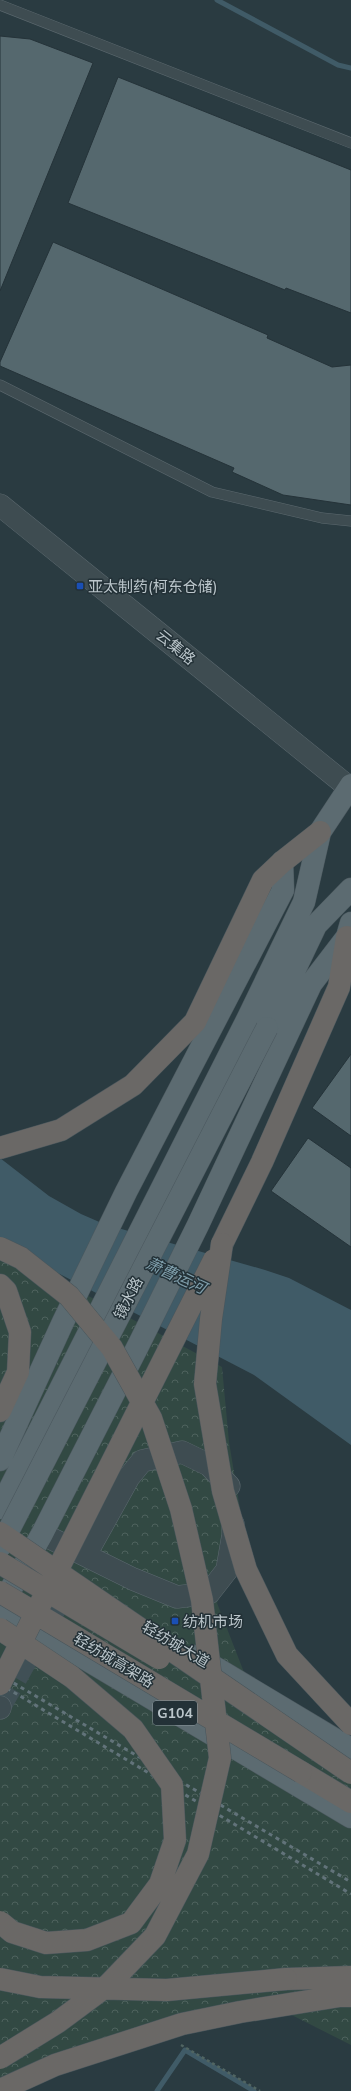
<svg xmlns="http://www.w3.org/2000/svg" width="351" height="2091" font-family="Mulish,'Noto Sans SC',sans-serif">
  <defs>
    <pattern id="park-crowns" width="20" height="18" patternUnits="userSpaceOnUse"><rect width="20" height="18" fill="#324943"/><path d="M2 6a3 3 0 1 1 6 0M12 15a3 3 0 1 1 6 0" fill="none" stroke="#4e625d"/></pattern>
  </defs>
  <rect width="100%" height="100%" fill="#2a3b41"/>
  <path fill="url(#park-crowns)" d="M0,1249l222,118 7,75 16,97 -28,64 30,77 104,66v299l-81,-41 -270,87z"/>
  <path fill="#405b67" d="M0,1158l49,38 32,18 23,10 161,46 24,8 62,32v135l-97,-70 -254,-132z"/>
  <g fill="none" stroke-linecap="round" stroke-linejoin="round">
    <path stroke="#405b67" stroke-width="5" d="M217,0l121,65 13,3
      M157,2091l28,-41 69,41"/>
  </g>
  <path fill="#55686e" stroke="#253339" d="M0,36l30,3 63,24 -93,228z
    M118,77l233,93v143l-65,-25 -1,2 -217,-87z
    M53,242l215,93 -1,3 65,29 19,-2v140l-68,-10 -51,-23 2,-4 -234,-102v-4z
    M351,1054v82l-39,-28z
    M308,1138l43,30v79l-80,-56z"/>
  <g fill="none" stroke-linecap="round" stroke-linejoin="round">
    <path stroke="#405056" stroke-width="22" stroke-dasharray="22 11" stroke-linecap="butt" d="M0,1707l90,-160"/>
    <g stroke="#5c696f" stroke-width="11">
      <path id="service" d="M0,5l351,138
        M0,385l212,107 110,26 29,3"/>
    </g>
    <g stroke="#5c696f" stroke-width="23">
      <path id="tertiary" d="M0,505l351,284
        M42,1534l91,45 44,18 32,-4 18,-23 6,-35v-11
        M90,1547l39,-70 13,-16 40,-9 27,13 20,21
        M0,1708v-1"/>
    </g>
    <g stroke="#4b585e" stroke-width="23">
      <path id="primary" d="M267,1028l49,-103 35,-36
        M0,1460l63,-138 63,-130 157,-302 -1,-28
        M0,1508l248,-490 56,-116 16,-70 31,-47
        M0,1608l42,-74 96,-188 60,-121 113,-241 36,-47 4,-14
        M0,1608l351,209
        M196,1656l155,93"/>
    </g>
    <g stroke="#49565c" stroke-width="23">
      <path id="trunk" d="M0,1148l61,-18 72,-45 62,-63 68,-142 19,-18 38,-30
        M222,1244l40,-82 77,-175 8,-50
        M0,1285l6,6 14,41 -2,40 -18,39
        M301,1772l50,30
        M286,1979l65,-2
        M0,2090l55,-25 127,-41 58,-12 100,-16h11"/>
    </g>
    <path stroke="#516562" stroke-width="2.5" stroke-dasharray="3 3" stroke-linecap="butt" d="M181,2045l79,46"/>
    <use href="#service" stroke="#3e4c51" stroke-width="10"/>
    <use href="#tertiary" stroke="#3e4c51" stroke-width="22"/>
    <use href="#primary" stroke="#5c6b71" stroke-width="22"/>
    <use href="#trunk" stroke="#6a6866" stroke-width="22"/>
    <path stroke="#62737a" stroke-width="3" stroke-dasharray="4 4" stroke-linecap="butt" d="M0,1675l351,207
      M0,1684l351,210"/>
    <g stroke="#4b585e" stroke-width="23" stroke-linecap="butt">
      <path id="primary-bridge" d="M0,1547l267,-519"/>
    </g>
    <g stroke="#49565c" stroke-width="23" stroke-linecap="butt">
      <path id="trunk-bridge" d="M222,1244l-11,75 -6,65 18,107 23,79 41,85 64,69
        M0,1248l21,10 48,38 43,52 39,70 30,91 21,91 18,158 -22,96 -43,82 -47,49 -50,37 -58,36
        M0,1533l351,240
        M0,1563l159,95
        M0,1592l301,180
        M0,1629l72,48 61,52 39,56 3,55 -15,44 -29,39 -44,17 -41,3 -34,-11 -12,-10
        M0,1684l214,-424
        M0,1979l40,8 127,3 119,-11"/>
    </g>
    <use href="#primary-bridge" stroke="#5c6b71" stroke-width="22"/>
    <use href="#trunk-bridge" stroke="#6a6866" stroke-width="22"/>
  </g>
  <g fill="#1a4fb4" stroke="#233137" stroke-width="1.5">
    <rect x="76" y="582" width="8" height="8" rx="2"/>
    <rect x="171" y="1617" width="8" height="8" rx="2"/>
  </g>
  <g text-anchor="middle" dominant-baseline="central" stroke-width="3" stroke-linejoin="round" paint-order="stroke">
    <rect fill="#233137" stroke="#8d999f" stroke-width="1" x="153" y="1701" width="44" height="24" rx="3"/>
    <g font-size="14" font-weight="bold" fill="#bbc6cb">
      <text x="175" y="1713">G104</text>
    </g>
    <g font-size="15" fill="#bbc6cb" stroke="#233137" text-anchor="start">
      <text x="88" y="586">亚太制药(柯东仓储)</text>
      <text x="183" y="1621">纺机市场</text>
    </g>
    <g font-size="15" fill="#bbc6cb" stroke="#233137">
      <text transform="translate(176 647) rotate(39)">云集路</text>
      <text transform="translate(128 1298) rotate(-63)">镜水路</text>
      <text transform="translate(176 1644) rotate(31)">轻纺城大道</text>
      <text transform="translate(114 1660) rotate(31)">轻纺城高架路</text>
    </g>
    <g font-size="16" font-style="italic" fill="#7f9eab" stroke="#233137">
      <text transform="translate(176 1275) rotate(25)">萧曹运河</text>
    </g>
  </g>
</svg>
